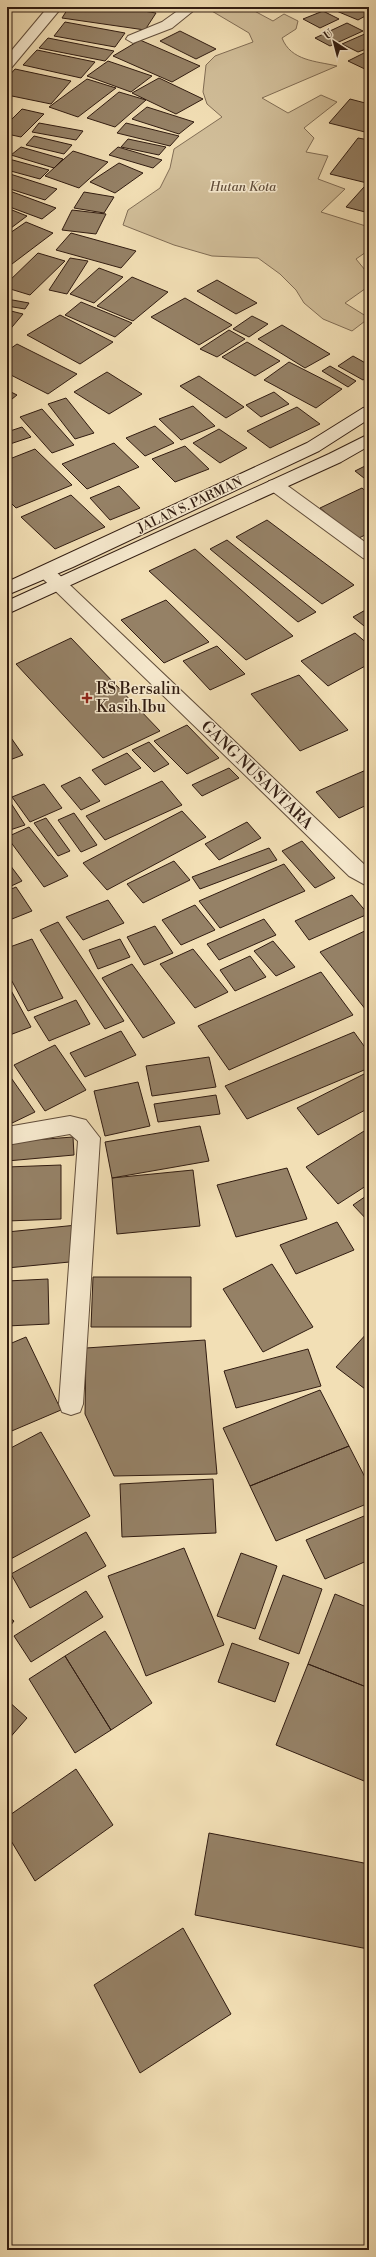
<svg xmlns="http://www.w3.org/2000/svg" width="376" height="2257" font-family="'Libre Bodoni',serif">
  <rect width="100%" height="100%" fill="#f2dfb5"/>
  <filter id="stains"><feTurbulence type="fractalNoise" baseFrequency=".005" numOctaves="4"/><feColorMatrix values="0 0 0 0 .2 0 0 0 0 .09 0 0 0 0 .02 0 0 0 .5 -.17"/></filter>
  <radialGradient id="worn" r=".72"><stop offset=".6" stop-color="#630" stop-opacity="0"/><stop offset="1" stop-color="#630" stop-opacity=".3"/></radialGradient>
  <path fill="#d1be99" stroke="#816d55" d="M205,7h42l26,14 11,-7 14,7 -2,8 -14,9c9,23 34,23 55,28l-75,32 26,15 33,-18 16,7 -33,26 10,10 -8,14 22,4 -10,23 27,10 -24,23 48,15v23l-13,9 9,11 4,16 -24,17 24,15 -17,13 -29,-12 -19,-16 -8,-13 -16,-16 -22,-16 -46,-2 -38,-11 -51,-20 5,-15 32,-22 10,-20 4,-19 48,-32 -15,-13 -4,-12 3,-27 9,-9 38,-14 -4,-9z"/>
  <path fill="#958166" stroke="#311c11" d="M69,7h49l38,6 -11,17 -83,-12z
    M327,7h42v7l-11,6z
    M323,11l16,8 -19,9 -17,-9z
    M65,22l60,11 -10,14 -61,-11z
    M347,23l16,8 -33,15 -15,-8z
    M180,31l36,18 -20,10 -36,-18z
    M367,33l2,1v14l-11,4 -16,-8z
    M48,38l66,13 -9,10 -66,-13z
    M140,40l60,26 -28,16 -59,-26z
    M37,50l58,12 -14,16 -58,-13z
    M364,53l5,3v15l-21,-10z
    M108,61l44,15 -21,16 -44,-16z
    M15,69l56,12 -20,23 -44,-9v-17z
    M159,78l44,21 -27,15 -44,-21z
    M87,79l29,9 -38,29 -29,-10z
    M119,92l27,8 -31,27 -28,-9z
    M350,99l19,5v29l-40,-10z
    M147,107l47,15 -15,12 -47,-15z
    M22,109l22,5 -23,23 -14,-3v-10z
    M39,123l44,8 -7,9 -44,-8z
    M126,123l53,13 -9,10 -53,-13z
    M34,136l38,9 -8,9 -38,-9z
    M358,138l11,2v40l-2,3 -37,-9z
    M128,139l38,8 -7,8 -38,-8z
    M21,147l42,12 -9,9 -43,-13z
    M118,147l44,13 -9,8 -44,-13z
    M73,151l35,11 -29,26 -34,-12z
    M9,159l40,11 -9,9 -33,-9v-9z
    M119,163l24,10 -28,20 -25,-11z
    M7,173l50,16 -12,11 -38,-12z
    M364,187l5,1v25l-23,-6z
    M7,190l49,18 -14,11 -35,-13z
    M84,192l30,5 -10,16 -30,-5z
    M7,208l20,8 -20,15z
    M72,210l34,4 -10,20 -34,-4z
    M26,222l27,11 -41,31 -5,-2v-27z
    M71,233l65,18 -15,17 -65,-18z
    M38,253l27,8 -35,34 -23,-7v-5z
    M70,258l18,3 -21,33 -18,-4z
    M99,268l24,9 -29,26 -24,-9z
    M132,277l36,15 -35,29 -36,-15z
    M217,280l40,23 -21,11 -39,-23z
    M185,298l47,27 -33,20 -48,-28z
    M7,299l22,4 -4,6 -18,-3z
    M81,302l51,21 -17,14 -50,-22z
    M7,310l16,4 -16,19z
    M60,315l53,27 -33,22 -53,-29z
    M252,316l16,8 -19,13 -16,-8z
    M282,325l48,29 -25,14 -47,-29z
    M229,330l16,9 -28,18 -17,-8z
    M247,342l33,19 -25,15 -33,-19z
    M17,344l60,30 -29,20 -41,-21v-22z
    M353,356l16,9v11l-6,4 -25,-14z
    M289,362l53,27 -26,19 -52,-28z
    M330,366l26,15 -8,6 -26,-16z
    M107,372l35,22 -33,20 -35,-22z
    M199,376l45,31 -18,11 -46,-32z
    M7,390l10,5 -10,8z
    M274,392l15,12 -28,13 -15,-12z
    M66,398l28,35 -19,6 -27,-35z
    M193,406l22,20 -34,14 -22,-21z
    M297,407l23,17 -50,24 -23,-17z
    M42,409l32,36 -22,8 -32,-36z
    M155,426l19,17 -29,13 -19,-18z
    M22,427l9,10 -24,8v-13z
    M219,429l28,19 -27,15 -27,-20z
    M114,443l25,24 -52,22 -25,-25z
    M185,446l24,23 -34,13 -23,-23z
    M35,449l37,36 -56,23 -9,-9v-39z
    M369,464v18l-14,-11z
    M119,486l21,22 -30,12 -20,-22z
    M362,488l7,6v39l-12,6 -37,-31z
    M71,495l34,32 -50,22 -34,-32z
    M267,520l87,65 -32,19 -86,-67z
    M227,540l89,72 -18,10 -88,-73z
    M195,549l98,87 -47,24 -97,-89z
    M166,600l43,42 -45,21 -43,-43z
    M369,608v22l-16,-13z
    M355,633l14,12v19l-41,22 -27,-25z
    M71,638l89,93 -57,27 -87,-94z
    M217,646l28,28 -35,16 -27,-29z
    M299,675l49,55 -48,21 -49,-57z
    M187,725l32,33 -32,16 -33,-33z
    M7,732l16,23 -16,6z
    M149,742l20,22 -15,8 -22,-22z
    M127,753l14,15 -36,17 -13,-15z
    M229,768l10,10 -37,18 -10,-11z
    M366,770l3,2v32l-30,14 -23,-26z
    M80,777l20,24 -19,9 -20,-24z
    M162,781l20,24 -77,35 -19,-24z
    M44,784l18,24 -32,14 -18,-25z
    M7,797l18,28 -18,6z
    M182,811l24,26 -99,53 -24,-27z
    M74,813l23,32 -16,7 -23,-32z
    M46,818l24,33 -12,5 -24,-33z
    M247,822l14,16 -42,22 -14,-16z
    M29,827l39,49 -24,11 -37,-50z
    M302,841l33,37 -20,10 -33,-37z
    M269,848l8,12 -77,29 -8,-12z
    M7,861l15,20 -15,7z
    M174,861l16,19 -47,23 -16,-19z
    M284,864l21,27 -85,37 -21,-27z
    M16,887l16,24 -25,10v-30z
    M352,895l16,19 -59,26 -14,-19z
    M108,900l16,23 -41,17 -17,-23z
    M195,905l20,25 -34,15 -19,-25z
    M264,919l12,16 -57,25 -12,-16z
    M58,922l66,99 -19,8 -65,-99z
    M155,926l18,27 -29,12 -17,-28z
    M369,929v80l-3,1 -46,-58z
    M32,939l31,59 -35,13 -21,-39v-24z
    M120,939l10,18 -32,12 -9,-19z
    M273,941l22,26 -19,9 -22,-25z
    M193,949l35,43 -33,16 -35,-44z
    M250,956l16,21 -31,14 -15,-21z
    M132,964l43,59 -32,15 -41,-60z
    M321,972l32,43 -124,55 -31,-44z
    M7,983l24,44 -24,9z
    M76,1000l14,24 -41,17 -15,-24z
    M121,1031l15,24 -51,22 -15,-24z
    M354,1032l15,21v15l-122,51 -22,-33z
    M55,1045l31,45 -41,21 -31,-46z
    M209,1057l7,30 -64,9 -6,-30z
    M7,1072l28,40 -27,13h-1z
    M364,1074l5,6v28l-51,27 -21,-27z
    M138,1082l12,44 -45,10 -11,-45z
    M216,1095l4,19 -62,8 -4,-18z
    M200,1126l9,35 -97,17 -7,-36z
    M369,1128v56l-31,20 -32,-37z
    M73,1137l1,18 -67,6v-19z
    M61,1165v54l-54,2v-54z
    M287,1168l20,51 -71,18 -19,-52z
    M193,1170l7,56 -83,8 -5,-56z
    M369,1194v28l-16,-17z
    M337,1222l17,28 -58,24 -16,-29z
    M77,1225l3,36 -73,7v-36z
    M272,1264l41,63 -50,25 -40,-63z
    M93,1277h98v50h-100z
    M48,1279l1,45 -42,2v-45z
    M369,1331v61l-33,-25z
    M26,1337l35,73 -54,23v-88z
    M205,1340l12,134 -103,2 -29,-62 1,-66z
    M308,1349l13,37 -85,22 -12,-37z
    M320,1390l29,56 -99,40 -27,-58z
    M41,1432l49,84 -83,45v-111z
    M349,1446l20,39v18l-93,38 -26,-55z
    M213,1479l3,54 -94,4 -2,-53z
    M369,1514v46l-44,19 -19,-39z
    M86,1532l20,34 -76,42 -19,-34z
    M184,1548l40,97 -78,31 -38,-100z
    M241,1553l36,13 -22,63 -38,-13z
    M283,1575l39,14 -23,65 -40,-15z
    M86,1591l17,26 -72,45 -17,-26z
    M335,1594l34,14v80l-61,-24z
    M7,1616l7,5 -7,9z
    M105,1631l47,72 -41,27 -46,-74z
    M232,1643l57,20 -14,39 -57,-20z
    M65,1656l46,74 -36,23 -46,-74z
    M308,1664l61,24v95l-93,-38z
    M7,1700l20,18 -20,23z
    M76,1769l37,56 -78,56 -28,-47v-17z
    M209,1833l160,31 -1,85 -173,-34z
    M183,1928l48,86 -91,59 -46,-88z"/>
  <g fill="none" stroke-linecap="round" stroke-linejoin="round">
    <g stroke="#614d3a" stroke-width="2">
      <path id="minor" d="M48,7h14l-50,60 -5,1v-12z
        M183,7h15l-26,21 -39,15 -7,-4 2,-3 34,-14z
        M275,480l6,1 88,64v15l-6,-2 -94,-69 -2,-4 2,-4z
        M46,566l6,2 317,301v18l-20,-11 -309,-300 -3,-4 3,-4z
        M70,1116l16,4 14,18 -17,266 -3,8 -9,3 -9,-3 -3,-8 19,-263 -8,-7 -63,11v-18z"/>
    </g>
    <g stroke="#311c11" stroke-width="2">
      <path id="secondary" d="M369,407v12l-50,32 -246,116 -66,28v-13l300,-139 56,-35z
        M369,434v12l-28,16 -334,152v-13l322,-147z"/>
    </g>
    <use href="#minor" fill="#f7eacf" fill-rule="evenodd"/>
    <use href="#secondary" fill="#f7eacf" fill-rule="evenodd"/>
  </g>
  <path fill="#8f2418" stroke="#f7eacf" stroke-width="1.5" d="M85 692h4v4h4v4h-4v4h-4v-4h-4v-4h4z"/>
  <g text-anchor="middle" dominant-baseline="central" stroke-width="3" stroke-linejoin="round" paint-order="stroke">
    <g font-size="13" font-style="italic" fill="#614d3a" stroke="#f7eacf">
      <text x="243" y="187">Hutan Kota</text>
    </g>
    <g font-size="13" fill="#311c11" stroke="#f7eacf">
      <text transform="translate(190 505) rotate(-25)">JALAN S. PARMAN</text>
    </g>
    <g font-size="16" fill="#311c11" stroke="#f7eacf" text-anchor="start">
      <text x="96" y="689">RS Bersalin<tspan x="96" dy="18">Kasih Ibu</tspan></text>
    </g>
    <g font-size="16" fill="#311c11" stroke="#f7eacf">
      <text transform="translate(257 775) rotate(44)">GANG NUSANTARA</text>
    </g>
  </g>
  <rect width="376" height="2257" fill="none" stroke="#f2dfb5" stroke-width="24"/>
  <rect x="8" y="8" width="360" height="2241" fill="none" stroke="#311c11" stroke-width="2"/>
  <rect x="12" y="12" width="352" height="2233" fill="none" stroke="#311c11"/>
  <g transform="translate(334 42) rotate(324)" stroke="#f7eacf" stroke-width="3" paint-order="stroke">
  <path d="M0-3L7 15L0 10L-7 15Z" fill="#311c11"/>
  <text y="-6" font-size="11" font-weight="bold" text-anchor="middle" fill="#311c11">U</text>
  </g>
  <rect width="100%" height="100%" filter="url(#stains)"/>
  <rect width="100%" height="100%" fill="url(#worn)"/>
</svg>
